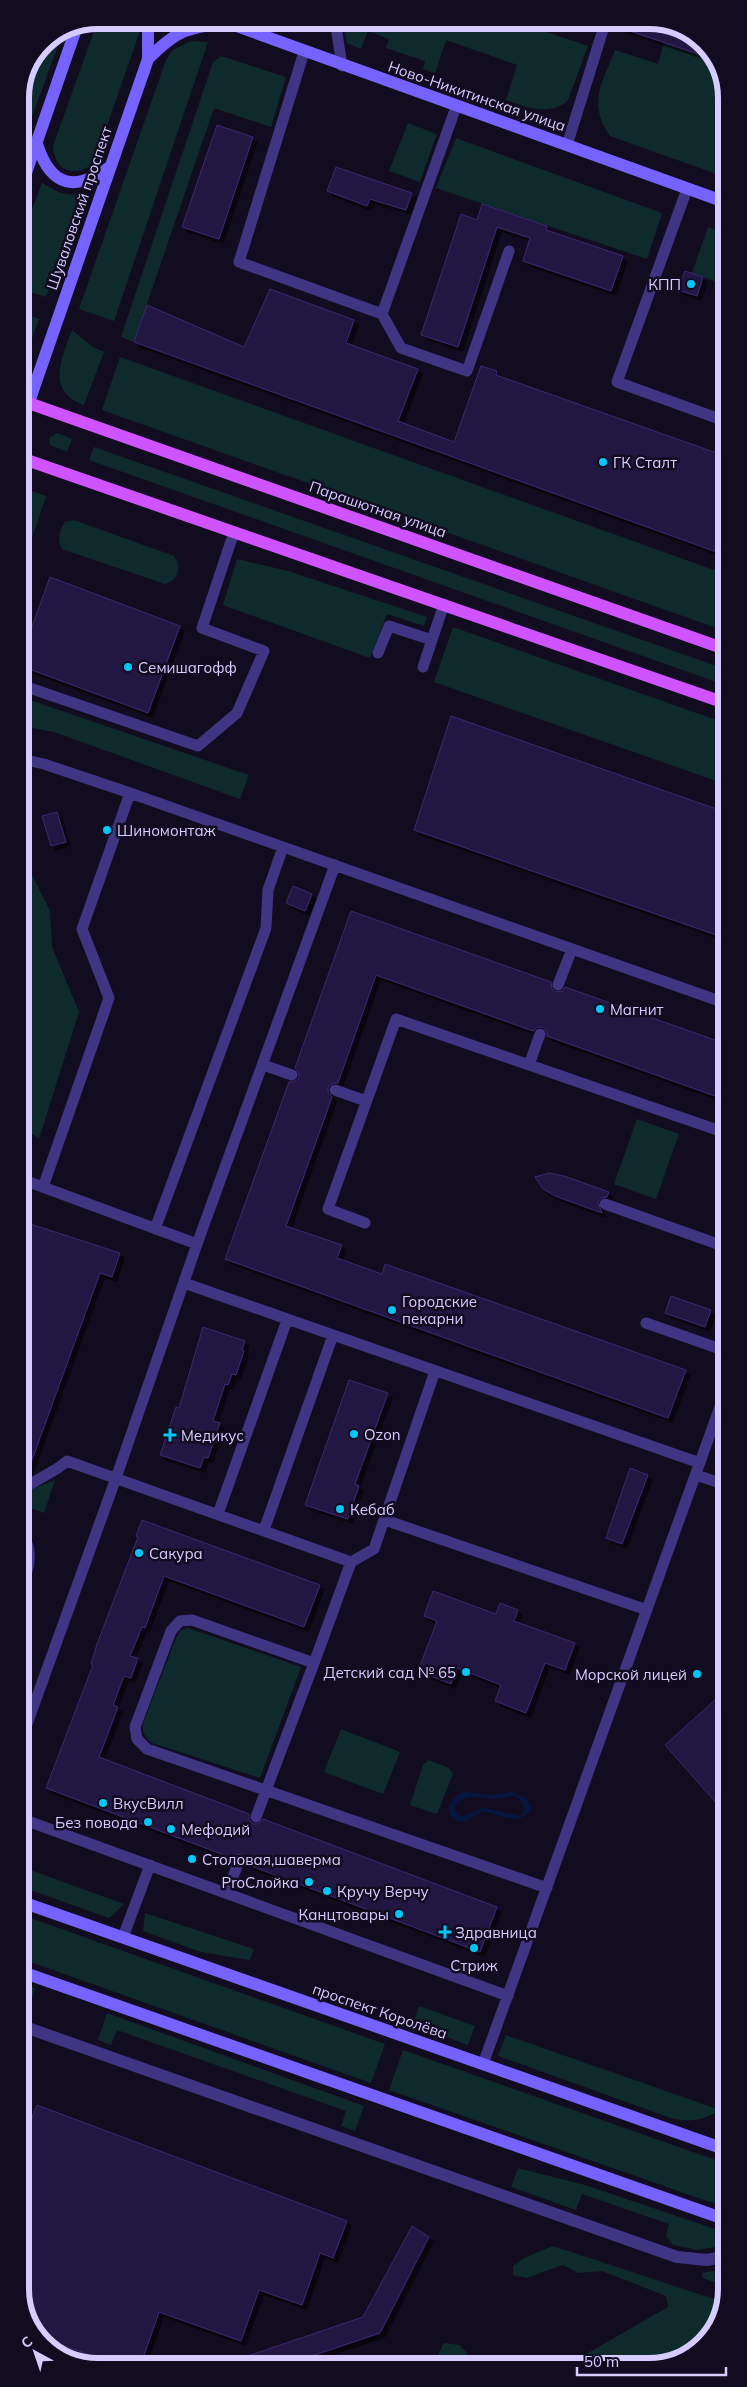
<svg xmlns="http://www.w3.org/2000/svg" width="747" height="2387" font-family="Mulish,sans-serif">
  <defs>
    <filter id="shadow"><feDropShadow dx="4.5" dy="4.5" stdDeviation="0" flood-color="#0009"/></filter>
  </defs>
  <rect width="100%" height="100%" fill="#120c21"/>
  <path fill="#0f2a2c" d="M98,20h43v8l-47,135c-19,15 -39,9 -41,-17z
    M343,20h186l-1,6 60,20 -20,54c-18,17 -42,7 -62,0l11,-35 -71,-25 -11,33 -12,-4 2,-8 -39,-13 3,-9 -21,-8 -7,18 -14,-6z
    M62,35l-42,114v-56l23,-50z
    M191,41l17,1 -94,279 -35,-12 87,-249 7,-10z
    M664,43l50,17 10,18 1,99 -115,-41c-23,-33 -8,-52 5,-86l43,14z
    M221,56l65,21 -15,50 -57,-19 -80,234 -13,-5 92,-275z
    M408,123l29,11 -17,48 -31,-11z
    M456,138l206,75 -15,46 -211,-71z
    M42,183l18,10 17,2 3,6 -34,96 -26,-8v-48z
    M708,227l17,6v52l-33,-12z
    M20,312l19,7 -19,53z
    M72,330l21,17 11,5 -20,53c-39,-14 -22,-47 -12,-75z
    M120,357l605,217v57l-623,-221z
    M57,433l15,6 -5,13 -17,-7 -1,-7z
    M94,447l631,222v16l-636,-225z
    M21,487l25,9 -14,42 -11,-4z
    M74,520l100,36c9,11 4,24 -9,28l-103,-35c-5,-11 -3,-17 3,-27z
    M237,559l51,12 139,46 -3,9 -37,-12 -17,44 -147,-53z
    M453,627l272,96v61l-291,-102z
    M21,697l228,78 -9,24 -186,-67 -33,-6z
    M21,853l29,58 2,36 27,65 -40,127 -18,-14z
    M637,1119l42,15 -23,65 -42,-15z
    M55,1480l-11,33 -22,-8v-12z
    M188,1628l113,39 -41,111 -108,-35c-7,-6 -10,-10 -9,-20l33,-85 5,-8z
    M341,1729l59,23 -17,42 -59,-22z
    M428,1760l21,8 4,6 -16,40 -27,-9 13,-40z
    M22,1867l102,37 -15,14 -87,-31z
    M145,1913l109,36 -4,11 -49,-8 -58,-21z
    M22,1915l363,129 -14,39 -349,-124z
    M22,1984l13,4 -9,27 -4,-1z
    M419,2006l56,20 -7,19 -55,-21z
    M107,2013l257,93 -9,25 -14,-5 5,-15 -229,-81 -6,15 -13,-5z
    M506,2035l214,75c-17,10 -29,13 -49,8l-173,-62z
    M403,2050l324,114v44l-338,-118z
    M518,2168l67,17 142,48v12l-29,5 -25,-5 -7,-9 3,-12 -87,-30 -6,16 -65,-23z
    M553,2246l170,56 -12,35 -42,27 -102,1 101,-58 -2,-11 -64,-25 -24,2 -15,-8 -37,13 -13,-3v-9l11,-8z
    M727,2268v19l-24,-9 -1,-5z
    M444,2343l15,2 8,8 -3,12h-31z"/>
  <path fill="#07163f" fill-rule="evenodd" d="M464,1792l26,3 22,-3 15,6 4,10c-9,19 -30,7 -48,3 -12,6 -20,17 -33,5l-1,-11 8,-10zM513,1795c8,3 10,8 11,17l-4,4 -36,-8 -21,8 -5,-2 -4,-6c12,-23 38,-1 59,-13z"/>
  <path fill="#241743" stroke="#3d2870" filter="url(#shadow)" d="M613,20h42l45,19 13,20 -101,-34z
    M217,125l36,12 -34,102 -37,-12z
    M336,167l76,26 -6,17 -36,-11 -3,7 -40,-15z
    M482,204l65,22 -1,4 77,26 -12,35 -88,-30 7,-23 -33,-11 -39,120 -37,-12 40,-121 16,6z
    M685,271l18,6 -6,19 -19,-6z
    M270,289l84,31 -8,23 72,26 -20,52 56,21 27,-76 16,5 -1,4 229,81v99l-591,-213 13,-37 97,42z
    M50,577l130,49 -32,87 -127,-47v-9z
    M451,716l274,96v126l-311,-108z
    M57,812l9,30 -15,4 -9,-30z
    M293,886l19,8 -7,17 -19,-8z
    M351,911l200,71 1,7 4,3 6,-1 3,-4 161,57v56l-179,-64v-4l-4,-5h-5l-5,4 -157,-56 -38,108h-5l-5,4v5l4,5 -46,129 56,19 -5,13 45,16 3,-10 301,106 -18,48 -443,-159 64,-177h5l5,-4v-5l-4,-5z
    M549,1173l15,3 45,16 -2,5 -6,1 -3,4 4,11 -47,-17 -12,-7 -8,-12z
    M21,1221l99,32 -8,24 -12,-4 -75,206 -3,2z
    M671,1296l40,14 -6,17 -40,-14z
    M203,1327l42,14 -3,9 2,1 -8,24 -4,-1 -4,11 -3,-1 -12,37 7,2 -12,35 -4,-1 -4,11 -40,-13 16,-48 3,1z
    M349,1380l39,13 -33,91 4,2 -11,33 -43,-14z
    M630,1468l18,7 -26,69 -16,-6z
    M142,1520l178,65 -16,42 -140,-51 -19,52 -3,-1 -12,29 8,2 -7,20 -7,-2 -11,29 5,2 -19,50 150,57v5l4,5h5l5,-5 234,88 -17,45 -234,-88 -1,-7 -4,-3 -6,1 -3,3 -186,-70 47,-123 -2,-1 6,-20 41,-107 -2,-1z
    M433,1591l63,23 4,-11 18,7 -4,11 61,22 -10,27 -20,-7 -19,50 -31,-12 6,-16 -44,-17 -6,16 -33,-13 19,-50 -13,-5z
    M726,1690v124l-61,-69z
    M37,2105l310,116 -14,37 -13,-5 -18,52 -43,-15 -18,51 -82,-29 -19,55h-14l-86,-29 -17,-29 -1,-165z
    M412,2226l17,11 -49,96 -98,33h-55v-3l136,-46z"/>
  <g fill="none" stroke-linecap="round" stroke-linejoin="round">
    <path stroke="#3f3583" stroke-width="11" d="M335,20l7,46
      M304,52l-65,210 143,52 74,-207
      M567,145l39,-125
      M687,189l-70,193 108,39
      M382,314l19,34 66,23 42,-120
      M378,653l11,-27 43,14
      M423,667l21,-63
      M21,685l177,61 39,-33 27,-62 -62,-23 32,-96
      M21,759l23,5 86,29
      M558,985l14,-36
      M263,1065l29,10
      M529,1065l11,-31
      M335,1090l31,11
      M21,1179l176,65
      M43,1187l66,-189 -27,-69 48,-136 595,210
      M605,1204l121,43
      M365,1223l-37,-14 68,-190 330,114
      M155,1229l111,-301 2,-38 15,-43
      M184,1283l516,180
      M646,1323l80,28
      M696,1475l30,10
      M22,1489l36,-21 9,-7 284,101 23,-13 61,-178
      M218,1514l69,-194
      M385,1520l262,90
      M264,1530l69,-195
      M22,1535c13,16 6,35 0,52
      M351,1562l-37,101 -122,-43 -12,1 -9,10 -36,96 2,12 10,10 400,139
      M22,1738l94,-260 81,-234 138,-379
      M256,1817l58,-154
      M22,1819l486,177
      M227,1893l12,-32
      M123,1937l27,-72
      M483,2064l243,-674"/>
    <path stroke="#3f3583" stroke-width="12" d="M22,2026l655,231 30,3 20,-4"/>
    <path stroke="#7663ff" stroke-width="12" d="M220,20l505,182
      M148,59c28,-28 37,-31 75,-36
      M37,144c14,44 39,48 74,22
      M20,190l56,-161
      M21,425l127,-366v-39
      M22,1902l705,248
      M22,1972l705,248"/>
    <path stroke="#cf53ff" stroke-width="12" d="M20,400l705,249
      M21,458l704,245"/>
  </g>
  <g fill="#00c7f7" stroke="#120c21" stroke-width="2">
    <circle cx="691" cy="284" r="5"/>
    <circle cx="603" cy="462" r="5"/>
    <circle cx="128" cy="667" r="5"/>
    <circle cx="107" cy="830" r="5"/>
    <circle cx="600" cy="1009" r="5"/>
    <circle cx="392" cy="1310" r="5"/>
    <circle cx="354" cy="1434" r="5"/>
    <path d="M167.5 1427.5h5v5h5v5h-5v5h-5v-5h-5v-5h5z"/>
    <circle cx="340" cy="1509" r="5"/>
    <circle cx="139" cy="1553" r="5"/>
    <circle cx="466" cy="1672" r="5"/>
    <circle cx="697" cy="1674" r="5"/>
    <circle cx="103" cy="1803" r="5"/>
    <circle cx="148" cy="1822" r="5"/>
    <circle cx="171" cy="1829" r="5"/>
    <circle cx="192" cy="1859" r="5"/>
    <circle cx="309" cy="1882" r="5"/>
    <circle cx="327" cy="1891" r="5"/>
    <circle cx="399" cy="1914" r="5"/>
    <path d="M442.5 1924.5h5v5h5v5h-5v5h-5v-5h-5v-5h5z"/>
    <circle cx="474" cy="1948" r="5"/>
  </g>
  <g text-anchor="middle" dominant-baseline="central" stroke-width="5" stroke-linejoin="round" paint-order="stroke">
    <g font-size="15" fill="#d7ccff" stroke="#120c21">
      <text transform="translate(477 96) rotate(19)">Ново-Никитинская улица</text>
      <text transform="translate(79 208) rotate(-71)">Шуваловский проспект</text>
      <text transform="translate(378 509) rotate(19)">Парашютная улица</text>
      <text transform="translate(380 2011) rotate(19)">проспект Королёва</text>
    </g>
    <g font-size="15" fill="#d7ccff" stroke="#120c21" text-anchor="start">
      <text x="681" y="284" text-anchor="end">КПП</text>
      <text x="613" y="462">ГК Сталт</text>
      <text x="138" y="667">Семишагофф</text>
      <text x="117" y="830">Шиномонтаж</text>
      <text x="610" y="1009">Магнит</text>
      <text x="402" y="1301">Городские<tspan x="402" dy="17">пекарни</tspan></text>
      <text x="364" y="1434">Ozon</text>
      <text x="181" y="1435">Медикус</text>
      <text x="350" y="1509">Кебаб</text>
      <text x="149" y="1553">Сакура</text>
      <text x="456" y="1672" text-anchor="end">Детский сад № 65</text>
      <text x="687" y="1674" text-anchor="end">Морской лицей</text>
      <text x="113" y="1803">ВкусВилл</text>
      <text x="138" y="1822" text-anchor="end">Без повода</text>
      <text x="181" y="1829">Мефодий</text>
      <text x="202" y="1859">Столовая,шаверма</text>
      <text x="299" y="1882" text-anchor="end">ProСлойка</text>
      <text x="337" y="1891">Кручу Верчу</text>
      <text x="389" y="1914" text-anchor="end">Канцтовары</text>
      <text x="455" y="1932">Здравница</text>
      <text x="474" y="1965" text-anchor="middle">Стриж</text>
    </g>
  </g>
  <path d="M0 0H747V2387H0ZM98 29H649A69 69 0 0 1 718 98V2289A69 69 0 0 1 649 2358H98A69 69 0 0 1 29 2289V98A69 69 0 0 1 98 29Z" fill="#120c21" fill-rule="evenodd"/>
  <path fill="none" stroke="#d7ccff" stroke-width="6" d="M98 29H649A69 69 0 0 1 718 98V2289A69 69 0 0 1 649 2358H98A69 69 0 0 1 29 2289V98A69 69 0 0 1 98 29Z"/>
  <g transform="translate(35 2352) rotate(320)" stroke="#120c21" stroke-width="4" paint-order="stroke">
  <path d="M0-4L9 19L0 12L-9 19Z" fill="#d7ccff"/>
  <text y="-8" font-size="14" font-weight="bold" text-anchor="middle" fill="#d7ccff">С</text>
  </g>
  <path d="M577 2367v8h149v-8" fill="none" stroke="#d7ccff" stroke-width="2.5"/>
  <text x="584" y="2367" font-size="15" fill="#d7ccff" stroke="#120c21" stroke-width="4" paint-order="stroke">50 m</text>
</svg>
